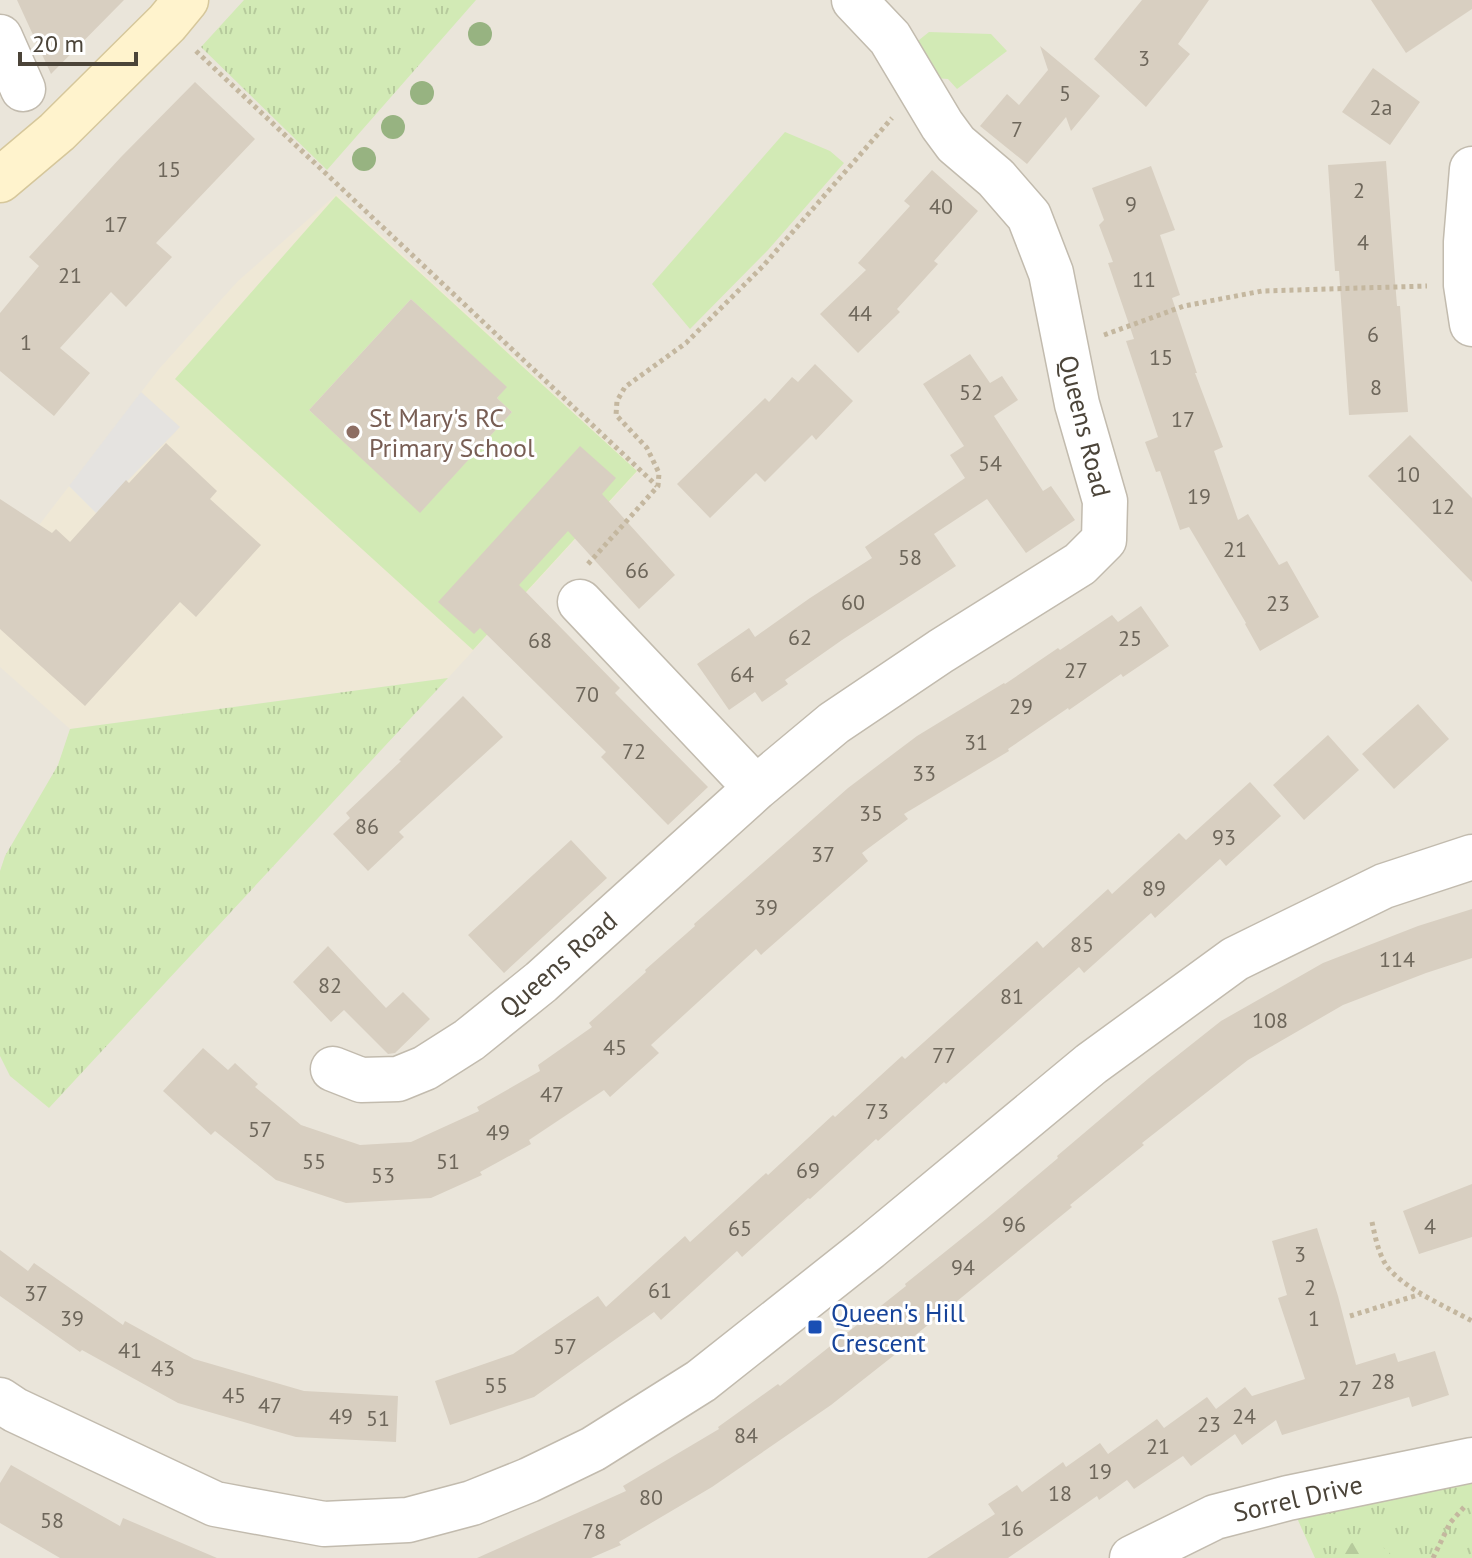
<svg xmlns="http://www.w3.org/2000/svg" width="1472" height="1558" font-family="'PT Sans',sans-serif">
  <defs>
    <pattern id="grass-tufts" width="24" height="20" patternUnits="userSpaceOnUse" patternTransform="scale(2)"><rect width="24" height="20" fill="#d2eab5"/><path d="M3 7l-1-3M5 7V3M7 7l1-3M15 17l-1-3M17 17v-4M19 17l1-3" fill="none" stroke="#b6ca9c"/></pattern>
    <pattern id="forest-firs" width="22" height="20" patternUnits="userSpaceOnUse" patternTransform="scale(2)"><rect width="22" height="20" fill="#d2eab5"/><path d="M5 1l3.5 6h-7zM16 11l3.5 6h-7z" fill="#b6ca9c"/></pattern>
  </defs>
  <rect width="100%" height="100%" fill="#f6f3ec"/>
  <path fill="#eae5da" d="M0,0h1472v1558h-1472z"/>
  <path fill="#efe8d6" d="M337,194l301,277 -190,207 -378,51 -70,-62v-91l159,-207 79,-88z"/>
  <path fill="url(#grass-tufts)" d="M244,0h232l-149,170 -126,-123z
    M448,678l-399,430 -39,-32 -10,-20v-185l5,-15 53,-91 12,-36z
    M1472,1460v98h-157l-27,-60z"/>
  <path fill="url(#forest-firs)" d="M1366,1538l23,13 3,7h-59l11,-12z"/>
  <path fill="#d2eab5" fill-rule="evenodd" d="M929,32l62,2 16,17 -50,38 -9,-10 -13,-1 -21,-34z
    M785,132l45,19 14,12 -76,87 -78,79 -38,-45z
    M336,196l301,275 -164,179 -298,-271zM411,299l95,88 -9,11 15,14 -92,100 -111,-102z"/>
  <path fill="#e5e3e0" d="M141,392l39,35 -84,86 -27,-27z"/>
  <path fill="#d8cfc1" d="M17,0h107l-73,74z
    M1142,0h67l-31,44 12,10 -44,53 -52,-48z
    M1371,0h101v9l-66,44z
    M1040,46l60,50 -29,35 -5,-14 -39,47 -47,-38 27,-32 12,11 29,-35z
    M1373,68l47,34 -30,43 -48,-33z
    M195,82l60,57 -99,104 16,14 -46,50 -15,-15 -51,56 30,25 -36,43 -54,-45v-58l39,-47 -10,-9 92,-100z
    M1386,161l11,145h3l8,106 -59,3 -10,-144h-4l-7,-106z
    M1151,166l24,64 -15,5 20,60 -8,3 25,75h-2l28,74 -9,4 24,69 10,-6 31,51 8,-4 32,56 -59,34 -15,-27 1,-1 -57,-96 -9,3 -20,-59 -4,1 -11,-30 13,-5 -32,-96 8,-2 -26,-76 5,-1 -14,-37 5,-5 -12,-32z
    M932,170l46,41 -44,50 4,3 -41,45 3,3 -42,41 -38,-39 46,-44 -8,-7 52,-57 -6,-5z
    M411,299l96,88 -10,11 15,14 -92,101 -111,-103z
    M970,354l20,29 12,-7 16,24 -24,16 49,75 8,-5 24,34 -49,33 -39,-54 -53,35 22,32 -114,74 -57,40 3,4 -26,18 -7,-10 -26,18 -32,-46 52,-36 6,9 55,-39 62,-40 -7,-11 100,-69 -15,-23 14,-9 -41,-62z
    M815,364l38,37 -37,39 -4,-5 -47,47 -9,-9 -46,45 -33,-34 88,-86 4,4 23,-25 6,5z
    M1410,435l62,63v84l-104,-106z
    M166,443l51,48 -7,8 51,46 -65,72 -16,-15 -95,104 -85,-77v-130l52,34 4,-4 14,13 56,-62 3,3z
    M580,446l36,32 -14,16 73,81 -36,34 -71,-78 -49,54 101,103 -5,5 93,94 -40,38 -67,-68 5,-5 -126,-124 -6,6 -36,-32z
    M1141,606l28,40 -46,31 -2,-3 -52,36 -1,-2 -60,41 1,2 -105,63 4,5 -46,34 6,8 -107,94 -5,-6 -105,96 8,8 -49,44 -6,-7 -75,50 2,4 -51,28 2,3 -51,23 -85,5 -70,-23 -61,-49 -4,4 -48,-44 40,-43 25,22 7,-7 23,21 -3,3 46,38 59,20 51,-3 68,-31 -2,-4 63,-36 -2,-6 54,-38 -3,-4 57,-51 -1,-2 50,-44 -1,-2 154,-136 69,-52 87,-53 1,1 53,-36 2,2 52,-35 6,7z
    M463,696l40,41 -104,95 5,5 -36,34 -35,-37 17,-16 -4,-5 55,-52 -2,-1z
    M1418,704l31,35 -55,50 -32,-35z
    M1328,735l31,35 -55,50 -31,-35z
    M1250,782l31,34 -55,50 -6,-7 -65,59 -4,-5 -67,60 -5,-6 -133,117 -2,-2 -66,59 -2,-2 -66,60 -2,-1 -66,59 -5,-6 -76,69 -7,-8 -120,85 -84,28 -15,-44 78,-27 85,-58 8,11 79,-71 5,6 76,-69 2,2 65,-60 2,2 67,-61 3,3 132,-118 6,7 65,-59 4,5 67,-61 7,7z
    M571,840l36,38 -103,95 -36,-38z
    M1472,909v49l-46,15 -83,32 -95,55 -106,83 2,2 -74,60 2,2 -171,140 1,2 -71,56 -119,82 -93,55 2,3 -30,13h-114l149,-67 -3,-5 96,-57 -1,-2 60,-43 2,2 126,-100 -1,-2 81,-65 72,-61 -1,-2 92,-78 72,-57 102,-58 95,-37z
    M328,946l58,62 17,-16 27,27 -35,34 -7,1 -44,-44 -13,12 -38,-40z
    M1472,1184v53l-53,17 -16,-43z
    M1317,1228l21,68 18,69 39,-12 3,9 37,-11 14,44 -37,12 -3,-10 -127,38 -6,-15 -34,25 -7,-11 -44,32 -8,-10 -49,33 -7,-9 -28,20 -2,-4 -89,62h-81l68,-44 -7,-10 29,-19 5,7 41,-30 3,5 34,-24 8,11 49,-35 7,9 43,-31 9,12 29,-22 7,9 53,-17 -27,-81 9,-3 -15,-54z
    M0,1250l28,21 6,-8 89,62 2,-4 69,38 110,32 94,5 -2,46 -100,-5 -118,-34 -96,-53 -2,2 -80,-56z
    M11,1465l109,61 3,-8 94,40h-157l-60,-35v-40z"/>
  <g fill="none" stroke-linecap="round" stroke-linejoin="round">
    <g stroke="#c2bbae" stroke-width="47">
      <path id="street" d="M0,37l23,52
        M1472,169l-6,73v43l6,39
        M580,602l176,186
        M333,1069l28,11 37,-1 27,-11 44,-28 72,-58 215,-194 78,-65 107,-72 139,-87 24,-24 1,-39 -28,-97 -26,-131 -22,-57 -33,-38 -40,-34 -14,-19 -52,-87 -36,-38
        M0,1400l15,10 200,94 109,20 84,-4 64,-17 57,-23 64,-31 108,-68 168,-133 222,-184 144,-105 149,-73 88,-29
        M1132,1558l83,-41 73,-19 184,-38"/>
    </g>
    <g stroke="#d6c79b" stroke-width="47">
      <path id="secondary" d="M0,180l57,-48 110,-109 19,-23"/>
    </g>
    <path stroke="#c4b79f" stroke-width="5" stroke-dasharray="4 4" stroke-linecap="butt" d="M196,51l461,435
      M1104,335l80,-29 78,-15 165,-5
      M588,564l70,-78 1,-13 -12,-25 -31,-33 1,-14 8,-14 61,-44 77,-77 129,-148
      M1372,1222c3,14 6,30 14,43 16,23 61,42 86,56
      M1350,1316l71,-22
      M1433,1558l17,-35 16,-18"/>
    <use href="#street" stroke="#fff" stroke-width="44"/>
    <use href="#secondary" stroke="#fff3cd" stroke-width="44"/>
  </g>
  <g fill="#97b381">
    <circle cx="480" cy="34" r="12"/>
    <circle cx="422" cy="93" r="12"/>
    <circle cx="393" cy="127" r="12"/>
    <circle cx="364" cy="159" r="12"/>
  </g>
  <circle fill="#8d6e63" stroke="#fff" stroke-width="3" cx="353" cy="432" r="8"/>
  <rect fill="#1a4fb4" stroke="#fff" stroke-width="3" x="807" y="1319" width="16" height="16" rx="4"/>
  <g text-anchor="middle" dominant-baseline="central" stroke-width="6" stroke-linejoin="round" paint-order="stroke">
    <g font-size="22" fill="#6e675b">
      <text x="1144" y="58">3</text>
      <text x="1065" y="93">5</text>
      <text x="1381" y="107">2a</text>
      <text x="1017" y="129">7</text>
      <text x="169" y="169">15</text>
      <text x="1359" y="190">2</text>
      <text x="1131" y="204">9</text>
      <text x="941" y="206">40</text>
      <text x="116" y="224">17</text>
      <text x="1363" y="242">4</text>
      <text x="70" y="275">21</text>
      <text x="1144" y="279">11</text>
      <text x="860" y="313">44</text>
      <text x="1373" y="334">6</text>
      <text x="26" y="342">1</text>
      <text x="1161" y="357">15</text>
      <text x="1376" y="387">8</text>
      <text x="971" y="392">52</text>
      <text x="1183" y="419">17</text>
      <text x="990" y="463">54</text>
      <text x="1408" y="474">10</text>
      <text x="1199" y="496">19</text>
      <text x="1443" y="506">12</text>
      <text x="1235" y="549">21</text>
      <text x="910" y="557">58</text>
      <text x="637" y="570">66</text>
      <text x="853" y="602">60</text>
      <text x="1278" y="603">23</text>
      <text x="800" y="637">62</text>
      <text x="1130" y="638">25</text>
      <text x="540" y="640">68</text>
      <text x="1076" y="670">27</text>
      <text x="742" y="674">64</text>
      <text x="587" y="694">70</text>
      <text x="1021" y="706">29</text>
      <text x="976" y="742">31</text>
      <text x="634" y="751">72</text>
      <text x="924" y="773">33</text>
      <text x="871" y="813">35</text>
      <text x="367" y="826">86</text>
      <text x="1224" y="837">93</text>
      <text x="823" y="854">37</text>
      <text x="1154" y="888">89</text>
      <text x="766" y="907">39</text>
      <text x="1082" y="944">85</text>
      <text x="1397" y="959">114</text>
      <text x="330" y="985">82</text>
      <text x="1012" y="996">81</text>
      <text x="1270" y="1020">108</text>
      <text x="615" y="1047">45</text>
      <text x="944" y="1055">77</text>
      <text x="552" y="1094">47</text>
      <text x="877" y="1111">73</text>
      <text x="260" y="1129">57</text>
      <text x="498" y="1132">49</text>
      <text x="314" y="1161">55</text>
      <text x="448" y="1161">51</text>
      <text x="808" y="1170">69</text>
      <text x="383" y="1175">53</text>
      <text x="1014" y="1224">96</text>
      <text x="1430" y="1226">4</text>
      <text x="740" y="1228">65</text>
      <text x="1300" y="1254">3</text>
      <text x="963" y="1267">94</text>
      <text x="1310" y="1287">2</text>
      <text x="660" y="1290">61</text>
      <text x="36" y="1293">37</text>
      <text x="72" y="1318">39</text>
      <text x="1314" y="1318">1</text>
      <text x="565" y="1346">57</text>
      <text x="130" y="1350">41</text>
      <text x="163" y="1368">43</text>
      <text x="1383" y="1381">28</text>
      <text x="496" y="1385">55</text>
      <text x="1350" y="1388">27</text>
      <text x="234" y="1395">45</text>
      <text x="270" y="1405">47</text>
      <text x="341" y="1416">49</text>
      <text x="1244" y="1416">24</text>
      <text x="378" y="1418">51</text>
      <text x="1209" y="1424">23</text>
      <text x="746" y="1435">84</text>
      <text x="1158" y="1446">21</text>
      <text x="1100" y="1471">19</text>
      <text x="1060" y="1493">18</text>
      <text x="651" y="1497">80</text>
      <text x="52" y="1520">58</text>
      <text x="1012" y="1528">16</text>
      <text x="594" y="1531">78</text>
    </g>
    <g font-size="26" fill="#785e54" stroke="#fff" text-anchor="start">
      <text x="369" y="417">St Mary's RC<tspan x="369" dy="30">Primary School</tspan></text>
    </g>
    <g font-size="26" fill="#4b4439" stroke="#fff">
      <text transform="translate(1085 426) rotate(76)">Queens Road</text>
      <text transform="translate(558 964) rotate(-41)">Queens Road</text>
      <text transform="translate(1298 1498) rotate(-13)">Sorrel Drive</text>
    </g>
    <g font-size="26" fill="#164399" stroke="#fff" text-anchor="start">
      <text x="831" y="1312">Queen's Hill<tspan x="831" dy="30">Crescent</tspan></text>
    </g>
  </g>
  <path d="M20 52v12h116v-12" fill="none" stroke="#4b4439" stroke-width="4"/>
  <text x="32" y="52" font-size="24" fill="#4b4439" stroke="#ffffff" stroke-width="6" paint-order="stroke">20 m</text>
</svg>
